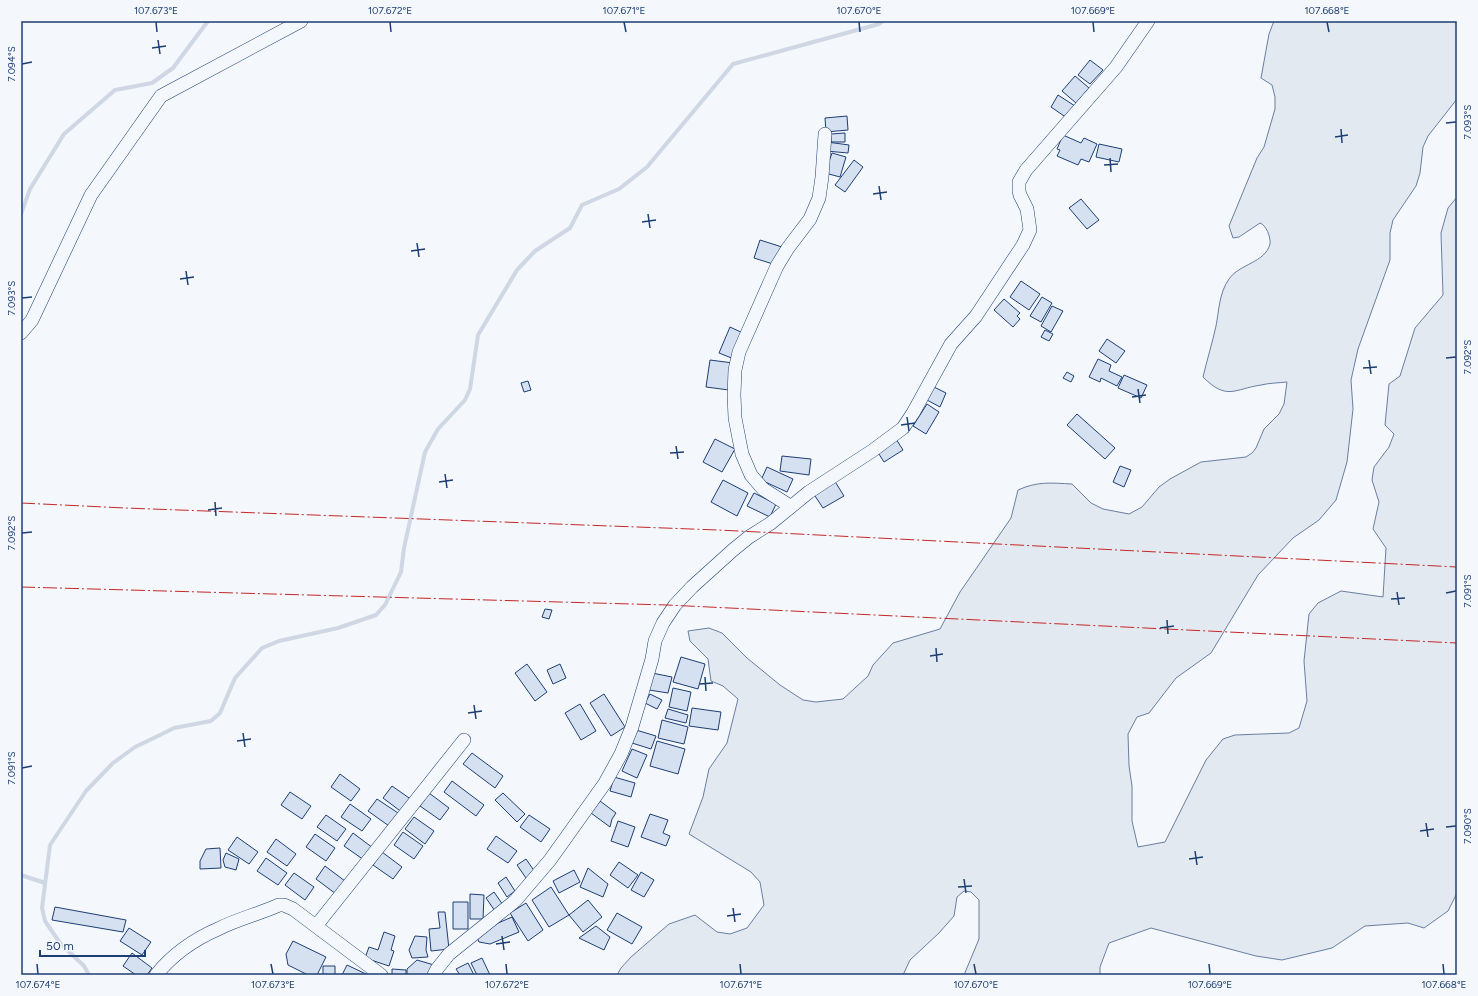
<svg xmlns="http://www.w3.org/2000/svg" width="1478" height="996" font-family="Figtree,sans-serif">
  <rect width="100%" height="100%" fill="#f4f7fb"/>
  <path fill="#e3e9f0" stroke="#687fa3" d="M1274,21h183v78l-29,37 -5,11 -3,26 -4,13 -23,34 -3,13v27l-32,89 -7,31 2,29 -6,53 -11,38 -17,20 -26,18 -35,37 -47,78 -35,25 -27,35 -12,4 -9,17 1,32 3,20v35l6,26 27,-5 41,-82 17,-21 12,-4 54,-2 10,-5 8,-27 -3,-40 5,-47 9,-11 23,-12 42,6 3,-49 -13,-19 6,-27 -7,-22 2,-13 15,-20 5,-13 -9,-9 4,-41 11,-8 15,-48 28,-33 -2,-62 7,-25 9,-11v696l-9,18 -24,17 -16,-5 -43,3 -33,22 -50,12 -26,-4 -105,-28 -42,15 -9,24v8h-136l15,-36v-39l-8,-8 -7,-1 -7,6 -3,19 -15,17 -29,27 -7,15h-286l4,-7 10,-11 38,-33 26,-9 22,17 13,2 17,-6 17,-23 -4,-23 -9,-10 -62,-38 14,-37 6,-28 18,-26 11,-44 -15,-13 -12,-5 -3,-22 -18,-18 -2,-10 21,-3 13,5 25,25 33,27 23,15 13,2 27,-3 25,-23 5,-11 20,-22 47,-14 20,-37 51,-74 7,-28c20,-9 33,-7 54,-6l19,19 12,6 26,5 13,-7 17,-20 11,-8 31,-17 45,-5 6,-4 4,-5 8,-19 15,-15 5,-10 3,-22c-9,1 -18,1 -26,3 -27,4 -34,16 -58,-8 4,-17 9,-33 13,-51 3,-15 3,-33 13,-47 10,-15 36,-16 41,-35 1,-7 -4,-19 -10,-21l-21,14 -6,1 -4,-12 28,-68 7,-11 11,-38v-12l-3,-12 -11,-7 8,-44z"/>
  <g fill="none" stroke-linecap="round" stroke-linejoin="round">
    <path stroke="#cfd7e4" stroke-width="4" d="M21,214l9,-25 34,-55 51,-44 37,-7 21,-15 35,-47
      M21,875l24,8
      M89,975l-5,-9 -24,-23 -15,-22 -3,-13 8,-63 36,-54 27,-28 22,-16 25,-12 14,-7 37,-7 9,-8 15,-35 27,-30 17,-7 59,-13 38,-13 9,-10 16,-33 3,-24 21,-96 13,-23 27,-29 5,-11 8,-54 39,-65 18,-19 35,-23 12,-23 37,-16 28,-22 86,-103 146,-40 4,-3"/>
  </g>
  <path fill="#d5e0f0" stroke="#1d3f73" d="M1090,60l13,10 -13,14 -12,-9z
    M1075,76l14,12 -13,15 -14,-12z
    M1058,95l17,11 -8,12 -16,-11z
    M847,116l1,14 -22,2 -1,-14z
    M845,133v9h-14v-8z
    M1063,135l18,8 3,-5 13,6 -8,18 -8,-3 -3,6 -21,-9 3,-6 -3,-1z
    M827,142l22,3 -1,8 -22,-2z
    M1099,144l23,5 -3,13 -23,-5z
    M832,153l14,4 -6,20 -15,-4z
    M854,160l9,7 -18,25 -10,-7z
    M1081,199l18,21 -12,9 -18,-21z
    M760,240l22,7 -6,18 -22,-7z
    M1021,281l19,13 -11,16 -19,-13z
    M1042,297l10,6 -11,19 -11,-6z
    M1004,299l16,14 -3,3 3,3 -7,8 -19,-17z
    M1052,306l11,5 -12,21 -10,-6z
    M730,327l15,7 -11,25 -15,-6z
    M1045,330l8,4 -4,7 -8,-4z
    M1107,339l18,12 -9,12 -17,-12z
    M1098,359l13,6 -2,6 13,6 -5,9 -16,-8 -1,4 -11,-5z
    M710,360l23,3 -4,27 -23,-3z
    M1067,372l7,4 -3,6 -8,-4z
    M1124,375l23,10 -6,13 -23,-10z
    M528,381l3,9 -7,2 -3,-9z
    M934,387l12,6 -6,14 -13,-7z
    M927,404l12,8 -13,22 -13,-8z
    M1077,414l38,34 -10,11 -38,-34z
    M715,439l20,10 -13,23 -19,-10z
    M896,439l7,11 -19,12 -7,-11z
    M782,456l29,3 -2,16 -29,-4z
    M1120,466l11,4 -7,17 -11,-5z
    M767,467l26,12 -6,13 -26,-12z
    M723,480l25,13 -11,23 -26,-14z
    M834,480l10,16 -21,12 -10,-15z
    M754,493l22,11 -6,13 -23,-11z
    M545,609l7,1 -3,9 -7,-2z
    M681,657l24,7 -7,25 -25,-7z
    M527,664l20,28 -12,9 -20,-28z
    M560,664l6,14 -13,6 -6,-14z
    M652,673l20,4 -4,16 -19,-3z
    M673,688l18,4 -4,19 -18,-4z
    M604,694l21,33 -14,9 -21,-33z
    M650,694l12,6 -5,9 -12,-6z
    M580,704l16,27 -15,9 -16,-27z
    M692,708l29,4 -3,18 -29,-4z
    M668,709l20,6 -2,8 -21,-5z
    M662,720l26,7 -4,17 -26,-6z
    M636,730l20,6 -5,13 -19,-6z
    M657,741l28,8 -7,25 -28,-8z
    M632,749l15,6 -10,23 -15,-7z
    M472,753l31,23 -8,12 -32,-24z
    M340,774l20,15 -9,12 -20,-14z
    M614,777l21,6 -4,14 -21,-6z
    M452,781l32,24 -8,11 -32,-24z
    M392,786l20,14 -9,13 -20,-15z
    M290,792l21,14 -9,13 -21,-14z
    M429,793l20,15 -9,12 -20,-14z
    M503,793l22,21 -8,8 -22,-22z
    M377,799l21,14 -9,13 -21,-15z
    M600,801l16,12 -4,6 -2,8 -19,-14z
    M350,804l21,15 -9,12 -21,-14z
    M650,814l18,6 -5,13 7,3 -4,10 -25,-9z
    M326,815l20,14 -9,12 -20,-14z
    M529,815l21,14 -9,13 -21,-15z
    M414,817l20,14 -9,13 -20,-15z
    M618,821l17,6 -7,20 -17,-6z
    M403,832l20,14 -9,13 -20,-14z
    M353,833l20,15 -9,12 -20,-14z
    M315,834l20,14 -9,13 -20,-14z
    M496,836l21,15 -9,12 -21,-14z
    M237,837l21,15 -9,12 -21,-14z
    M276,839l20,15 -9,12 -20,-14z
    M220,848l1,20 -21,1v-8l6,-12z
    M382,852l20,15 -9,12 -20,-14z
    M226,853l13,6 -3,11 -11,-3 -2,-7z
    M266,858l21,15 -9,12 -21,-14z
    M526,859l9,13 -9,6 -9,-13z
    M619,862l19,13 -10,13 -18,-13z
    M325,866l20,15 -9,13 -20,-15z
    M588,868l20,16 -5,13 -23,-10z
    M574,870l6,12 -21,11 -6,-12z
    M641,872l13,8 -10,17 -13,-7z
    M294,873l20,14 -9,13 -20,-15z
    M506,877l9,14 -8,6 -9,-14z
    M551,887l18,28 -20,12 -17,-27z
    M494,892l9,13 -8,6 -9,-13z
    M470,894l14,1 -1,24h-13z
    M588,900l14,17 -19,15 -14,-17z
    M453,902h15v27h-15z
    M526,903l17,27 -15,11 -18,-28z
    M55,907l71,13 -3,12 -71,-12z
    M438,912h7l4,37 -18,2 -2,-22 11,-1z
    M617,913l25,14 -10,17 -25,-14z
    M512,917l7,15 -29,12 -11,-2 -4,-9z
    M596,926l14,11 -6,13 -25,-12z
    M129,928l22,14 -9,13 -22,-14z
    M384,932l11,4 -4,14 3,1 -5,15 -24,-8 4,-11 9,3z
    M415,936l12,1 -1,13 2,7 -16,1 -3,-8z
    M293,941l33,16 -9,18h-9l-20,-10 -2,-11z
    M132,953l20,15 -5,7h-11l-13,-9z
    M482,958l8,17h-13l-6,-12z
    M417,960l17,5 -5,10h-22v-6z
    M468,963l6,12h-14l-4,-6z
    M347,965l21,10h-26z
    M323,966h12v9h-12z
    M392,969l14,1v5h-14z"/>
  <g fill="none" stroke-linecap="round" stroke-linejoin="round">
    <g stroke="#1d3f73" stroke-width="14">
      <path id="minor" d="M21,333l11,-13 59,-125 70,-99 140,-75
        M790,506l-27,-17 -12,-14 -9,-21 -7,-36 -1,-23 1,-25 4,-18 38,-86 11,-18 22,-29 9,-21 3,-21 3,-43
        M316,926l148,-186
        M156,975c16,-20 39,-36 62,-46 19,-10 41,-15 61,-24h5l9,4 88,66
        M434,975l3,-6 12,-15 66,-53 35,-41 55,-77 16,-29 11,-27 20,-68 3,-18 8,-18 12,-18 17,-18 41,-37 16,-13 22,-14 38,-31 63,-41 31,-23 10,-15 38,-69 25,-28 47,-71 7,-15 -3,-21 -7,-14 -1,-4v-9l7,-12 90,-103 32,-46"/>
    </g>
    <use href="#minor" stroke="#f4f7fb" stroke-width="13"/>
    <path stroke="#c62828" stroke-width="1" stroke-dasharray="14 3 2 3" stroke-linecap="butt" d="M21,503l104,5 593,22 739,37
      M21,587l646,18 790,38"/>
  </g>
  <path fill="none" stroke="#1d3f73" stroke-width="1.5" d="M156,22l1,10M390,22l1,10M624,22l2,10M859,22l1,10M1093,22l1,10M1327,22l2,10M158,40l2,14M152,48l14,-2M22,64l10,-2M1446,123l10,-1M1341,129l1,14M1335,137l13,-2M1110,158l1,14M1104,165l14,-1M879,186l2,14M873,194l14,-2M648,214l2,14M642,222l14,-2M417,243l2,14M411,251l14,-2M186,271l2,14M180,279l14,-2M22,298l10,-1M1446,358l10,-1M1369,360l2,14M1363,368l14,-1M1138,389l2,14M1132,397l14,-2M907,417l2,14M901,425l14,-2M676,446l2,13M670,453l14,-1M445,474l2,14M439,482l14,-2M215,502l1,14M208,510l14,-2M22,533l10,-1M1397,592l2,13M1446,593l10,-2M1391,599l14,-1M1167,620l1,14M1160,628l14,-2M936,648l1,14M930,656l13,-2M705,677l1,14M699,684l14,-1M474,705l2,14M468,713l14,-2M243,733l2,14M237,741l14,-2M22,768l10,-2M1426,823l2,14M1446,827l10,-1M1420,831l14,-2M1195,851l2,14M1189,859l14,-2M964,879l2,14M958,887l14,-1M733,908l2,14M727,916l14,-2M502,936l2,14M496,944l14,-2M37,964l1,10M271,964l2,10M506,964l1,10M740,964l1,10M974,964l2,10M1209,964l1,10M1443,964l1,10"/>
  <rect width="1478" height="996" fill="none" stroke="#f4f7fb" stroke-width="44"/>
  <path d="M40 950v6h105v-6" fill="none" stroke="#1d3f73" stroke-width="2"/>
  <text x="46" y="950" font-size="12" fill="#1d3f73" stroke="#f4f7fb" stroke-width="3" paint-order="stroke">50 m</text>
  <rect x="22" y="22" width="1434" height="952" fill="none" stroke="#1d3f73" stroke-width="1.5"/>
  <g font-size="10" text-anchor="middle" fill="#1d3f73">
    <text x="156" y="14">107.673°E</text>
    <text x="390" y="14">107.672°E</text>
    <text x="624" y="14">107.671°E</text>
    <text x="859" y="14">107.670°E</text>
    <text x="1093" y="14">107.669°E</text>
    <text x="1327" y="14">107.668°E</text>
    <text transform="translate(11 64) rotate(-90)" y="4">7.094°S</text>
    <text transform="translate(1467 122) rotate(-90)" y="4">7.093°S</text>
    <text transform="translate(11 298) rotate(-90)" y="4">7.093°S</text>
    <text transform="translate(1467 357) rotate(-90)" y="4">7.092°S</text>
    <text transform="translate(11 533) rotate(-90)" y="4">7.092°S</text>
    <text transform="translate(1467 591) rotate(-90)" y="4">7.091°S</text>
    <text transform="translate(11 768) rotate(-90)" y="4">7.091°S</text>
    <text transform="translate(1467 826) rotate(-90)" y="4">7.090°S</text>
    <text x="38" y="988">107.674°E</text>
    <text x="273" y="988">107.673°E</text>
    <text x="507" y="988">107.672°E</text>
    <text x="741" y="988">107.671°E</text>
    <text x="976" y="988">107.670°E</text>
    <text x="1210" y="988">107.669°E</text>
    <text x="1444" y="988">107.668°E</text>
  </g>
</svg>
